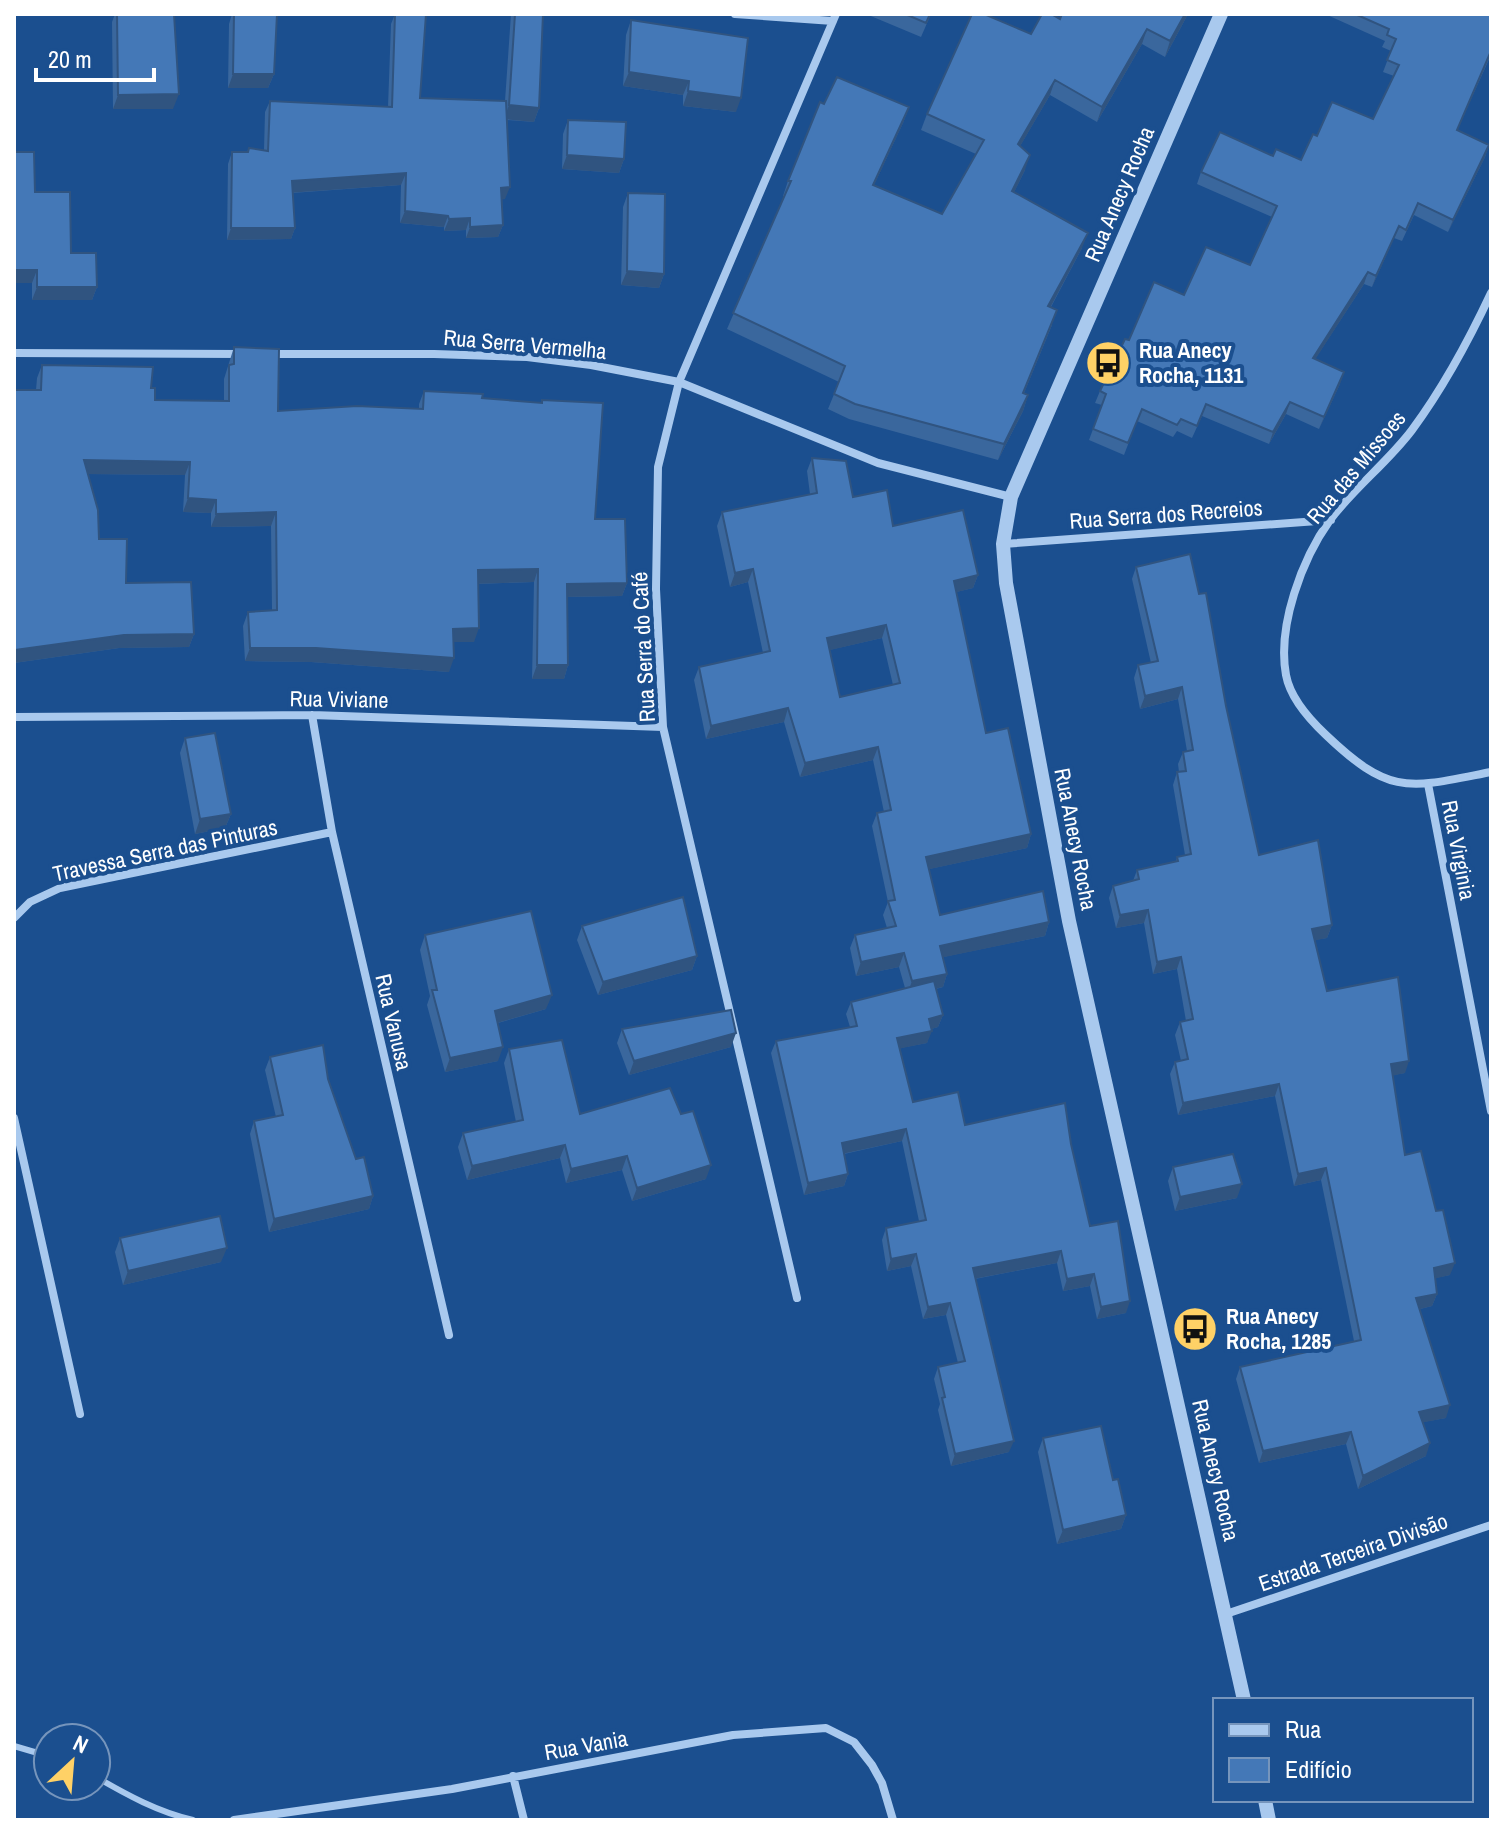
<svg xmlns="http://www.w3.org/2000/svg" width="1505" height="1834" font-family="'Archivo Narrow',sans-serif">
  <rect width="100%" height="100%" fill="#1b4f8f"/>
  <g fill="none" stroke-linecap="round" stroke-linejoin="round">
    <path stroke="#a9c9ee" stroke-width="6" d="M14,1746l34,10
      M96,1777c31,18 62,35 97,43"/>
    <path stroke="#a9c9ee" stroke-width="8" d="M735,14l98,7
      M1491,293c-22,47 -48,95 -79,137 -24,32 -58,58 -82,90 -28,39 -53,106 -44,155 4,22 24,45 40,60 65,62 83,53 165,37
      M14,353l227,1
      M271,354h163l93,3 64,8 88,17 199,81 133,34
      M1003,544l328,-24
      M312,715l20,117 117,503
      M14,717l298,-2 351,12
      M1428,784l63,327
      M14,918l16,-16 30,-14 272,-56
      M14,1118l66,296
      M797,1298l-134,-571 -7,-138 2,-122 21,-85 157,-368
      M1226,1614l265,-89
      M513,1776l11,44
      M234,1820l218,-31 281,-54 93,-7 28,14 18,23 10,18 11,37"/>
    <path stroke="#a9c9ee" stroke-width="14" d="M1221,14l-210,483 -8,47 3,39 63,338 175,779
      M1265,1800l4,20"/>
  </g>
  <path fill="#3a679d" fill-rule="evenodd" d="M115,14h59l-1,95h-60l-1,-87z
    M232,14h45l-3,60 -6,14h-40l1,-64z
    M395,14h31l-6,84 85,3 6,-87h32l-4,94 -5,14 -27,-2 -2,79h-3l1,26 -5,12 -32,1v-8l-22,1v-4l-44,-4 1,-38 -109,8 3,35 -4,11 -64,1 1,-76 4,-12h15l2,-4 15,2 1,-38 5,-11 118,6 3,-83z
    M866,14h65l-10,23z
    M1188,14l-23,43 -23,-13 -45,78 -47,-27 -30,51 5,24 -11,22 68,56 -31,59 1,18 -28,68 4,2 -5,16 -25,49 -149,-41 -21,-10 11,-27 -112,-53 57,-132 -1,-1 5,-15 36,-77 85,3 -6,16 -29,62 68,29 34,-60 -55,-24 6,-16 104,-80 29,-15z
    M1325,14h166v41l-34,75 32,15 -4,12 -37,75 -34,-17 -12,26 -8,-3 -22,49 -8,-3 -49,75 25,25 -21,45 -33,-15 -17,30 -67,-28 -10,22 -15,-7 -4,6 -36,-16 -13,34 -35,-15 13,-35 -7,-2 5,-12 29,-51 55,-45 66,-30 22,-48 -75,-33 4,-12 72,-16 28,4 16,-24 56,-17 21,-43 -11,-4 8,-21 -9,-4 3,-6z
    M631,20l105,92 -53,-6v-11l-60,-9 3,-51z
    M568,120l56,39 -5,14 -57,-4 1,-35z
    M14,152l57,101 26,34 -5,13h-60v-17h-18z
    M628,193l36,81 -5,14 -38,-3 2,-78z
    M234,347l44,64 141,-2v-5l5,-13 58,7 59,5 1,-3 53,119 32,64 -5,13 -55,1 1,68 -4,14h-32l2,-97 -56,2 -4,58h-21l-4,30 -138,-10 -66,-1 -2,-35 5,-14 24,-2 -1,-84 -60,1v-14l-28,-1 2,-37 -97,-1 11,65 27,44 68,51 -5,13 -70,1 -105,15v-273h22l1,-12 5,-13 109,23 4,12 69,1v-22z
    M812,458l41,39 40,29 85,49 -5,13 -17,4 30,141 45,101 -4,14 -98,21 11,46 109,7 -4,14 -102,21 4,17 -4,13 -7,2 7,26 -5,12 -7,2 -4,14 -27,5 13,54 52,23 106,19 19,82 36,87 -29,6 -7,-33 -27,5 -6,-28 -82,16 34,173 -58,14 -13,-56 2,-6 -6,-25 4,-12 20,-4 -12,-48 -23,4 -12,-53 -24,5 -5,-31 4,-12 33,-7 -17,-80 -58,13 4,20 -4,12 -40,9 -33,-142 5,-12 74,-14 -4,-13 5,-12 54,-14 -6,-21 -43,9 -6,-28 5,-13 32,-7 -4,-13 5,-13 -16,-76 5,-13 7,-1 -11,-52 -73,17 -16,-55 -78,17 -12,-59 5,-13 64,-14 -15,-71 -18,5 -13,-61 5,-14 88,-18 -3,-23zM882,638l11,47 -53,12 -11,-47z
    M1136,567l63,27 27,112 33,149 73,70 -5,13 -13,2 13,51 78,82 -12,2 12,80 45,120 -15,3 2,16 -5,12 -12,3 26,109 -23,4 3,34 -68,33 -12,-45 -87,19 -23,-84 4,-12 114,-26 -33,-161 -27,6 -19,-90 -97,19 -8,-41 5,-12 6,-1 -6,-26 5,-13 6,-1 -9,-52 -24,5 -9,-51 -28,5 -7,-30 4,-12 20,-5 4,-11 39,-9 1,-4 8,-2 -12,-70 4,-13h2l-1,-8 5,-12 4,-1 -9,-52 -38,10 -6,-31 4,-13 13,-2 -19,-84z
    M185,738l46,76 -6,14 -30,6 -15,-81z
    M582,926l115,30 -5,14 -94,25 -21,-55z
    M425,935l121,74 -48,14v38l-53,11 -18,-67 3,-9 -10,-46z
    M622,1029l109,18 -102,28 -12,-32z
    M509,1049l71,65 126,65 -74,22 -10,-31 -56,13 -6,-25 -93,22 -9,-33 5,-14 53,-11 -12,-59z
    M270,1057l58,22 28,80 17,37 -4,13 -100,23 -19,-98 4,-13 22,-4 -11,-47z
    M1173,1167l64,31 -62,13 -7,-30z
    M120,1238l101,24 -98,23 -8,-33z
    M1043,1438l70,42 13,35 -5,14 -64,15 -19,-92z"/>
  <path fill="#305480" d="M1185,14h3l-23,43 5,-16z
    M1147,29l-5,15 -45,78 5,-15z
    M629,72l60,9 -6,14 -60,-9z
    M233,74h41l-6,14h-40z
    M1055,80l-5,15 -38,65 6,-16z
    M688,91l53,7 -5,14 -53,-6z
    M179,94l-6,15h-60l5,-14z
    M509,105l30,3 -5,14 -30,-3z
    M909,107l-6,16 -36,77 6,-15z
    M1489,145l-4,12 -37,75 5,-12z
    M567,155l57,4 -5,14 -57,-4z
    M1030,155l-5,15 -18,37 5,-16z
    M406,173l-5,12 -114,8 5,-12z
    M510,187l-5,12 -8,1 4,-12z
    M405,211l43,5 -4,11 -44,-4z
    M470,218l-4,12 -22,1 5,-12z
    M503,225l-5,12 -32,1 4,-11z
    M1399,226l-5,12 -22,49 4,-11z
    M231,228h64l-4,11 -64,1z
    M1088,233l-6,15 -39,73 5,-15z
    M14,270h23l-5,13h-18z
    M627,271l37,3 -5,14 -38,-3z
    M1368,272l-4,12 -55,85 4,-11z
    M37,287h60l-5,13h-60z
    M1344,372l-4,12 -21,45 5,-12z
    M1028,395l-5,16 -25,49 6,-16z
    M1290,402l-4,12 -17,30 4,-12z
    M84,460l106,2 -5,13 -106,-1z
    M188,498l28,2 -5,13 -28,-1z
    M276,512l-5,14 -60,1 5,-13z
    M538,569l-4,13 -61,2 5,-14z
    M753,569l-5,13 -18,5 5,-14z
    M978,575l-5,13 -24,6 5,-13z
    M627,583l-5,13 -60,1 5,-13z
    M886,625l-4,13 -60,14 5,-14z
    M479,628l-5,14h-26l5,-13z
    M194,634l-5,13 -70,1 -105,15 1,-13 109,-15z
    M250,648h66l138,10 -5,14 -138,-10 -66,-1z
    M537,665h31l-4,14h-32z
    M1182,687l-4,12 -38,10 5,-13z
    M788,708l-4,14 -78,17 5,-13z
    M878,747l-5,13 -73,17 5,-14z
    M231,814l-6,14 -30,6 5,-15z
    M1031,834l-4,14 -106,23 5,-14z
    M1148,910l-4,13 -28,5 4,-13z
    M1049,922l-4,14 -110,23 5,-13z
    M1332,925l-5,13 -20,4 5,-13z
    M904,953l-5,14 -43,9 5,-14z
    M697,956l-5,14 -94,25 5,-13z
    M1181,957l-4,12 -24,5 4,-12z
    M947,974l-4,13 -36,8 5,-14z
    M552,995l-6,14 -56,16 5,-14z
    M943,1015l-5,12 -13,4 4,-12z
    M932,1031l-5,12 -34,7 4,-12z
    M736,1033l-5,14 -102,28 5,-14z
    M503,1047l-5,14 -53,11 5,-14z
    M1409,1061l-4,12 -18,4 4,-13z
    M1279,1084l-4,12 -97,19 5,-12z
    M906,1129l-4,12 -65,14 5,-12z
    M565,1145l-5,13 -93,22 5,-14z
    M627,1156l-5,14 -56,13 5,-14z
    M711,1165l-5,14 -74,22 5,-13z
    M1326,1168l-5,12 -27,6 4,-12z
    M848,1174l-4,12 -40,9 4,-12z
    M1242,1184l-5,14 -62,13 5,-14z
    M373,1196l-4,13 -100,23 5,-13z
    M227,1248l-6,14 -98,23 5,-14z
    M1061,1251l-4,12 -89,17 5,-12z
    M916,1254l-5,12 -24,5 4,-12z
    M1455,1263l-5,12 -21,5 5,-12z
    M1094,1274l-4,12 -27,5 4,-12z
    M1437,1294l-5,12 -20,5 4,-13z
    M1130,1301l-4,12 -29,6 4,-12z
    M950,1303l-4,12 -23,4 5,-12z
    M1450,1405l-4,13 -31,6 4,-12z
    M1351,1432l-5,12 -87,19 4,-12z
    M1014,1441l-5,11 -58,14 4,-12z
    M1430,1443l-4,13 -68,33 5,-13z
    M1126,1515l-5,14 -64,15 6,-14z"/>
  <path fill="#4478b7" stroke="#305480" stroke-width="2" fill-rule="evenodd" d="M117,14h57l5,80 -61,1z
    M234,14h43l-3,60h-41z
    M395,14h31l-6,84 86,3 4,86 -9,1 2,37 -33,2v-9l-21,1 -1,-3 -43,-5 1,-38 -114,8 3,47h-64l1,-76h16l1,-4 19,3 2,-50 122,6z
    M515,14h28l-4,94 -30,-3z
    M905,14h25l-4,9z
    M972,14h12l47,20 11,-20h9l9,5 2,-5h123l-15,27 -23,-12 -45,78 -47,-27 -37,64 12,11 -18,36 76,42 -40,73 9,4 -34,83 5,2 -24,49 -149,-40 -21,-10 11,-28 -112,-53 58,-132h-3l32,-79 4,2 13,-27 72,30 -36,78 69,29 42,-74 -57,-26z
    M1355,14h136v37l-34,79 32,15 -36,75 -35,-17 -12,27 -7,-4 -23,50 -8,-4 -55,86 31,14 -20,45 -34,-15 -17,30 -67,-28 -9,22 -16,-7 -4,6 -35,-16 -14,34 -35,-14 13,-35 -6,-3 25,-52 4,1 25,-58 30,13 22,-48 44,18 27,-59 -76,-34 19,-40 53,24 3,-7 25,11 12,-26 4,2 15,-34 41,17 26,-54 -12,-5 9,-21 -9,-4 2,-6z
    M631,20l117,18 -7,60 -53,-7 1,-10 -60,-9z
    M568,120l58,2 -2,37 -57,-4z
    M14,152h20l1,40h35l1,61h25l1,34h-60v-17h-23z
    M628,193l37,1 -1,80 -37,-3z
    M234,347l45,2 -1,62 79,-5 66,3 1,-18 59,3 -1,4 60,5v-3l61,3 -8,116h30l2,64 -60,1 1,81h-31l1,-96 -60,1 1,58 -26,1 1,29 -138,-10h-66l-2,-36 29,-2 -1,-98 -60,2v-14l-28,-2 2,-36 -106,-2 14,50 1,29h28l-1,44 65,-1 3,52 -70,1 -109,15 -1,-35v-225h27l1,-25 111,2 -2,21h4v12l74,1v-36l5,-1z
    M812,458l34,3 7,36 34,-7 6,36 70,-16 15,65 -24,6 32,152 22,-5 23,106 -105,23 14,58 103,-24 6,31 -109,24 7,28 -35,7 -8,-28 -43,9 -6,-27 41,-9 -8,-25 7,-1 -18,-87 14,-3 -13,-63 -73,16 -17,-55 -77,18 -12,-59 71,-16 -17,-82 -18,4 -13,-61 95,-19zM886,625l14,58 -60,14 -13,-59z
    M1190,554l9,40 7,-1 20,113 33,149 59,-15 14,85 -20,4 15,62 71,-14 11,84 -18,3 14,91 16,-4 15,60 7,-1 12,53 -21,5 3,26 -21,4 34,107 -31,7 11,31 -67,33 -12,-44 -88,19 -23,-84 121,-27 -35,-172 -28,6 -19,-90 -96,19 -8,-41 13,-3 -8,-37 13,-3 -12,-62 -24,5 -9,-52 -28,5 -7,-29 26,-7 -2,-9 41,-9 -1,-4 14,-3 -14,-82 9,-1 -3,-19 10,-2 -11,-63 -37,9 -7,-31 20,-4 -22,-94z
    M215,733l16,81 -31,5 -15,-81z
    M683,897l14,59 -94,26 -21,-56z
    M531,911l21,84 -57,16 8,36 -53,11 -18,-68h5l-12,-55z
    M934,981l9,34 -14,4 3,12 -35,7 16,64 45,-10 7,33 100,-22 6,41 19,82 28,-5 12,80 -29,6 -7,-33 -27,5 -6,-28 -88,17 41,173 -59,13 -13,-56 3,-1 -7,-30 27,-6 -15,-58 -22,4 -12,-53 -25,5 -5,-31 40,-8 -20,-91 -64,14 6,31 -40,9 -32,-142 81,-15 -6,-24z
    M731,1010l5,23 -102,28 -12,-32z
    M562,1040l18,74 90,-26 11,26 12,-3 18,54 -74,23 -10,-32 -56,13 -6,-24 -93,21 -9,-33 60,-13 -14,-71z
    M323,1045l5,34 28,80 8,-2 9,39 -99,23 -20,-98 29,-6 -13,-58z
    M1233,1154l9,30 -62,13 -7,-30z
    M220,1216l7,32 -99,23 -8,-33z
    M1101,1426l12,54 5,-1 8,36 -63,15 -20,-92z"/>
  <defs>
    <g id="bus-disc" transform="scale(2.3)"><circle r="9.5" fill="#ffd166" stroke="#1b4f8f"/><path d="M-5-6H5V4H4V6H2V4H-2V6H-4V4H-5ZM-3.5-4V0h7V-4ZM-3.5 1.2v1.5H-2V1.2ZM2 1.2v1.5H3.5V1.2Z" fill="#111"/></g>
  </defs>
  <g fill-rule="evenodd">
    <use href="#bus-disc" x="1108" y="363"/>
    <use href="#bus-disc" x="1195" y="1329"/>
  </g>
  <g text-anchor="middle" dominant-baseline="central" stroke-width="8" stroke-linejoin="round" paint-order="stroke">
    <g font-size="22" fill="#fff" stroke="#1b4f8f">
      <text transform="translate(1119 194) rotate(-67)">Rua Anecy Rocha</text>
      <text transform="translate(525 344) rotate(5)">Rua Serra Vermelha</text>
      <text transform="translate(1356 467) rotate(-50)">Rua das Missoes</text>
      <text transform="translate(1166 514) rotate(-4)">Rua Serra dos Recreios</text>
      <text transform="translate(643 647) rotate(-93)">Rua Serra do Café</text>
      <text transform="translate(339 699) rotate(1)">Rua Viviane</text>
      <text transform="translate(1076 839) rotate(79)">Rua Anecy Rocha</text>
      <text transform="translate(165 850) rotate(-12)">Travessa Serra das Pinturas</text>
      <text transform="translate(1459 850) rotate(79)">Rua Virginia</text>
      <text transform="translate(394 1022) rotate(77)">Rua Vanusa</text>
      <text transform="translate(1216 1470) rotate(77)">Rua Anecy Rocha</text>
      <text transform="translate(1353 1552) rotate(-19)">Estrada Terceira Divisão</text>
      <text transform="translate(586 1745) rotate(-10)">Rua Vania</text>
    </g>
    <g font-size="22" font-weight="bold" fill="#fff" stroke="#1b4f8f" text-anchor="start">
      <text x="1139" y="350">Rua Anecy<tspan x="1139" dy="25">Rocha, 1131</tspan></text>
      <text x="1226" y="1316">Rua Anecy<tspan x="1226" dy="25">Rocha, 1285</tspan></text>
    </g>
  </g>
  <rect width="1505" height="1834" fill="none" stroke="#ffffff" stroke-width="32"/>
  <rect x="1213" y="1698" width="260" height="104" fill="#1b4f8f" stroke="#7695bc" stroke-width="2"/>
  <rect x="1229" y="1724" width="40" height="12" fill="#a9c9ee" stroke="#7695bc" stroke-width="2"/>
  <text x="1285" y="1738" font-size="24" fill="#ffffff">Rua</text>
  <rect x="1229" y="1758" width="40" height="24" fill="#4478b7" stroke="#7695bc" stroke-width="2"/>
  <text x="1285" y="1778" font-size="24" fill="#ffffff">Edifício</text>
  <g transform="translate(72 1762) rotate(26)"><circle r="38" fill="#1b4f8f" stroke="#7695bc" stroke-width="2"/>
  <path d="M0-6L14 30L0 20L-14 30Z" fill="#ffd166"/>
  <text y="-12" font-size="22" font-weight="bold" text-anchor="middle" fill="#ffffff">N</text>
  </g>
  <path d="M36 68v12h118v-12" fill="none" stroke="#ffffff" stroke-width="4"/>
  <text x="48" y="68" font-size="24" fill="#ffffff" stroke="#1b4f8f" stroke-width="6" paint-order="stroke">20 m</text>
</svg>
